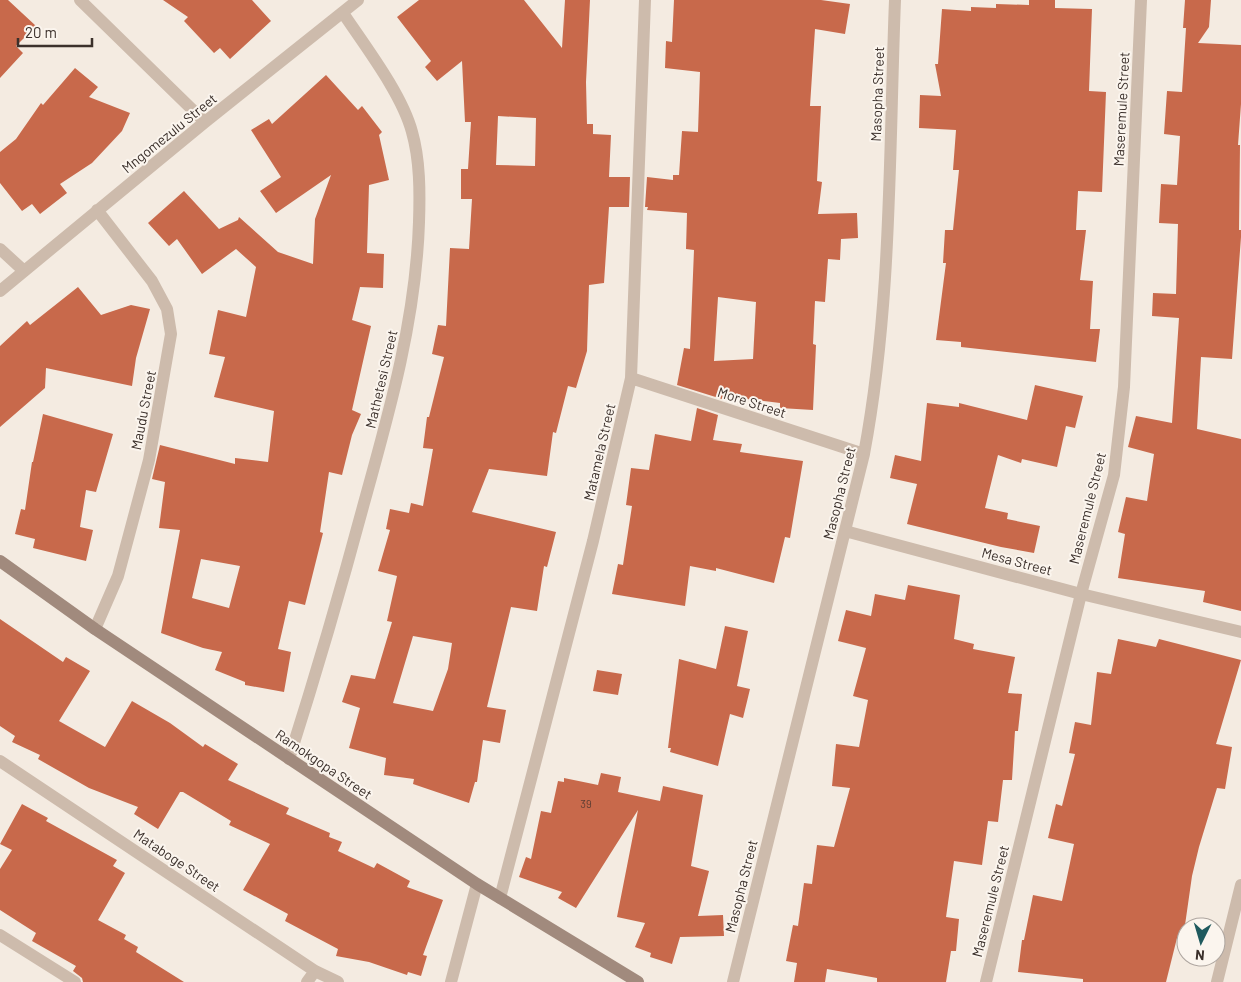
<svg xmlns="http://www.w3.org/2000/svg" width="1241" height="982" font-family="Barlow,sans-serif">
  <rect width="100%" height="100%" fill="#f4ebe1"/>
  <path fill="#c8694b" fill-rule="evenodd" d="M0,0h8l28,26 -20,20 7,7 -23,25z
    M163,0h89l19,21 -41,38 -10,-11 -6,5 -30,-32 4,-4z
    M419,0h105l38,48 3,-48h25l-4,82 1,42h6v10l18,1 -2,42h21l-1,30h-20l-5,76 -15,2 -2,66 -11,37 -8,-2 -12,47 -3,-1 -6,44 -58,-7 -17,43 84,20 -9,35 -3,-1 -7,45 -26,-4 -24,100 19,3 -6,33 -17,-3 -6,42h-2l-6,21 -56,-19 1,-5 -30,-4 2,-17 -37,-10 11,-40 -18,-6 9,-27 24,4 17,-57 -5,-1 10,-45 -19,-5 12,-41 -4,-1 4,-20 19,4 2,-10 12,3 10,-57 -10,-1 4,-31h2l15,-60 -12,-3 6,-29 8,1 4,-78 19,1 3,-50h-11v-30h7l3,-47h-6l-3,-61 -25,20 -12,-14 6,-6 -34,-44zM498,116l38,2 -1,48 -39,-1zM413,636l39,7 -4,26 -15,42 -40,-8z
    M674,0h147l29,4 -5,30 -30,-5 -5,77h11l-4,75 5,1 -4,32 39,-1 1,25 -17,1 -1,21 -12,-1 -3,43 -10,-1 -2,43 3,1 -3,65 -33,-2v-5l-42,-5v2l-16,-1 -45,-14 7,-37 6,1 4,-99 -8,-1 1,-36 -40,-3 1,-3h-3l2,-30 26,3v-5h6l3,-44 16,1 2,-60 -35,-4 1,-27 6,1zM718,297l38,5 -3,57 -39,2z
    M1029,0h26v8l37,1 -3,82 17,1 -4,100 -24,-1 -2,39h10l-6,50 13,1 -3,48h10l-4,33 -135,-15v-5l-25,-2 10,-77h-3l2,-33h8l6,-60h-6l3,-40 -37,-2 1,-33 21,1 -6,-32h3l4,-55 29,2v-4l25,1v-4l33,1z
    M1185,0h26l-2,27 -11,16 43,2v59l-3,41h2l-1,85h2v7l-9,122 -31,-2 -4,72 44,10v172l-38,-9 2,-11 -87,-13 7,-44 -7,-2 8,-35 21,4 7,-47 -26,-7 8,-31 36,7 7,-105 -27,-2 1,-23 23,1 2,-70 -19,-1 2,-39 16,1 3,-49 -16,-2 3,-43 15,1 4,-64h-3z
    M75,68l23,19 -9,10 41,16 -8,18 -30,32 -32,21 7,9 -27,21 -8,-10 -10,7 -22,-28v-31l16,-13 25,-36 2,2z
    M326,75l32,35 4,-4 20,26 -3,3 10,45 -20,5 -2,68 17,1 -1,34 -23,-1 -8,33 19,6 -19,84 9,4 -9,21 -10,40 -13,-3 -9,60 3,1 -18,72 -16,-4 -11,48 13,3 -7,40 -39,-7v-3l-30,-12 7,-18 -19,-4 -42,-15 19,-103 -21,-2 6,-46 -13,-3 8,-34 75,19v-6l33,4 6,-51 -60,-14 11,-40 -16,-3 9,-44 28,7 10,-50 -20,-18 -34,25 -25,-35 -8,7 -21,-23 36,-32 35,38 19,-9 1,-3 39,35 35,12 2,-45 16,-44 -55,38 -16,-22 21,-14 -30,-47 18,-11 3,5zM201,559l39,7 -11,42 -37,-10z
    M78,287l23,28 30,-10 19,4 -14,49 -4,28 -86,-18 -1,20 -45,39v-81l27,-25 3,4z
    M1035,385l48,11 -8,32 -9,-2 -9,41 -35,-8 -1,4 -23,-8 -13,53 23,5 -1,6 33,7 -6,27 -33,-6 -94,-23 10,-40 -27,-6 5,-23 26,6 6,-58 32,4v-4l68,17z
    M697,408l21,7 -5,25 29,4 -2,8 63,9 -13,77 -5,-1 -11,46 -58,-15v3l-26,-5 -5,40 -73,-12 6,-30 5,1 9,-59 -6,-1 5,-37 18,2 6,-36 36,7z
    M43,414l70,20 -17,58 -10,-2 -6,37 13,3 -7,31 -53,-13 2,-9 -20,-5 6,-25 4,1 7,-48h1z
    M908,585l52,10 -6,44 20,5 -1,5 42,8 -7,36 14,1 -4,37h-3l-3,49h-9l-5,42 -10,-1 -6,44 -28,-4 -8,56 13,2 -3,32h-5l-5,31h-69v-4l-50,-9 -2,13h-31l3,-19 -11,-2 7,-36 5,1 6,-43 8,1 5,-39 17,2 16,-59 -18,-2 4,-42 23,3 9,-47 -15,-4 13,-48 -28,-7 8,-31 25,6 4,-22 30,6z
    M0,619l63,43 3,-5 24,14 -31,50 46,26 27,-46 38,22 33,24 2,-3 33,20 -10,16 61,28 -3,6 44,19 -1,4 13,5 -4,9 36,17 3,-5 33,18 -3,6 36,13 -20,55 4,1 -6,20 -13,-4 -1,3 -38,-13 -33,-6 2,-7 -53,-28 3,-7 -45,-24 27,-46 -41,-19 2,-4 -48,-29h-3l-22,37 -24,-15 4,-7 -49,-19 -51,-29 2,-4 -28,-13 3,-6 -15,-10z
    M725,626l23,5 -11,55 13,3 -7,29 -13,-4 -12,52 -48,-14 1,-4h-3l11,-89 37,10z
    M1118,639l38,8 3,-8 82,21 -25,84 16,3 -7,42 -8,-1 -18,59 -7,29 -9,63 -6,-1 -11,44h-83v-3l-65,-7 4,-32h2l9,-45 29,6 12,-57 -26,-6 8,-34 6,2 13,-52 -6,-1 6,-31 16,3 6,-53 14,2z
    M597,670l25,4 -4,21 -25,-4z
    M601,773l20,4 -3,15 42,9 3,-15 40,9 -12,71 18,5 -11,45 25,-1 1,21 -44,1 -8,27 -22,-7 1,-4 -16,-6 10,-24 -28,-6 21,-107 -62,98 -18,-10 4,-6 -43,-15 7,-20 5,2 10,-48 10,2 7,-32 6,1v-4l34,7z
    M22,804l26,14 -2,3 71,39 -4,6 12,7 -27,47 28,15 -2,4 14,8 -2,5 48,30h-101l-1,-4 -9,-7 3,-5 -44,-25 4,-8 -36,-23v-41l12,-19 -12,-6z"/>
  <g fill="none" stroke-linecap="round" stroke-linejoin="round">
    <path stroke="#cdbbac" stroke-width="12" d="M80,0l125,122
      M0,249l23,21
      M0,291l205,-169 153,-122
      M631,378l233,76
      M845,531l236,63 160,38
      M95,629l23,-53 31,-116 22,-126 -4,-25 -15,-28 -55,-71
      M289,759c27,-85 52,-170 75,-256 26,-93 52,-185 55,-281 1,-30 1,-62 -7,-90 -10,-38 -47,-86 -69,-119
      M0,761l315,210 23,11
      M500,898l93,-357 38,-163 14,-378
      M0,935l75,47
      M307,982l8,-11
      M451,982l26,-98
      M733,982l131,-528c28,-149 25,-303 31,-454
      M986,982l95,-388 33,-119 10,-88 17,-387
      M1217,982l24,-97"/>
    <path stroke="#a18a7d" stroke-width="12" d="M0,561l95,68 382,255 161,98"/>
  </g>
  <g text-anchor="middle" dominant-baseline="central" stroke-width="4" stroke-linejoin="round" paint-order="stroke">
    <g font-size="11" fill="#5e3e33">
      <text x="586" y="803">39</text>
    </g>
    <g font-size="14" fill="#3b302b" stroke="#fbf5ee">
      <text transform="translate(877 94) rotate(-88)">Masopha Street</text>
      <text transform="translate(1121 109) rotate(-87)">Maseremule Street</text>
      <text transform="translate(169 133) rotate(-39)">Mngomezulu Street</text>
      <text transform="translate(381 379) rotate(-77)">Mathetesi Street</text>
      <text transform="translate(752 402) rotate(18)">More Street</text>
      <text transform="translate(143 410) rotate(-79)">Maudu Street</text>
      <text transform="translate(599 452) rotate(-77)">Matamela Street</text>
      <text transform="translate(839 493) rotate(-76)">Masopha Street</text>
      <text transform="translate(1087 508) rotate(-76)">Maseremule Street</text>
      <text transform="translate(1017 561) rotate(15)">Mesa Street</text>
      <text transform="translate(324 764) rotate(34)">Ramokgopa Street</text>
      <text transform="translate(177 860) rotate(34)">Mataboge Street</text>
      <text transform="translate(741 886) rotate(-76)">Masopha Street</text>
      <text transform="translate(990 901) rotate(-76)">Maseremule Street</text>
    </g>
  </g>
  <g transform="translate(1201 942) rotate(185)"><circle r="24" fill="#fbf5ee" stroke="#aea6a0"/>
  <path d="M0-4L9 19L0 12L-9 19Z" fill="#1f5a5e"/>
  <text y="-8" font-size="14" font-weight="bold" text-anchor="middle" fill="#3b302b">N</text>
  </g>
  <path d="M18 38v8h74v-8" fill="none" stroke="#3b302b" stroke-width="2.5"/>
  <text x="25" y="38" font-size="15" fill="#3b302b" stroke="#fbf5ee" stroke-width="4" paint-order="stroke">20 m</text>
</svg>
